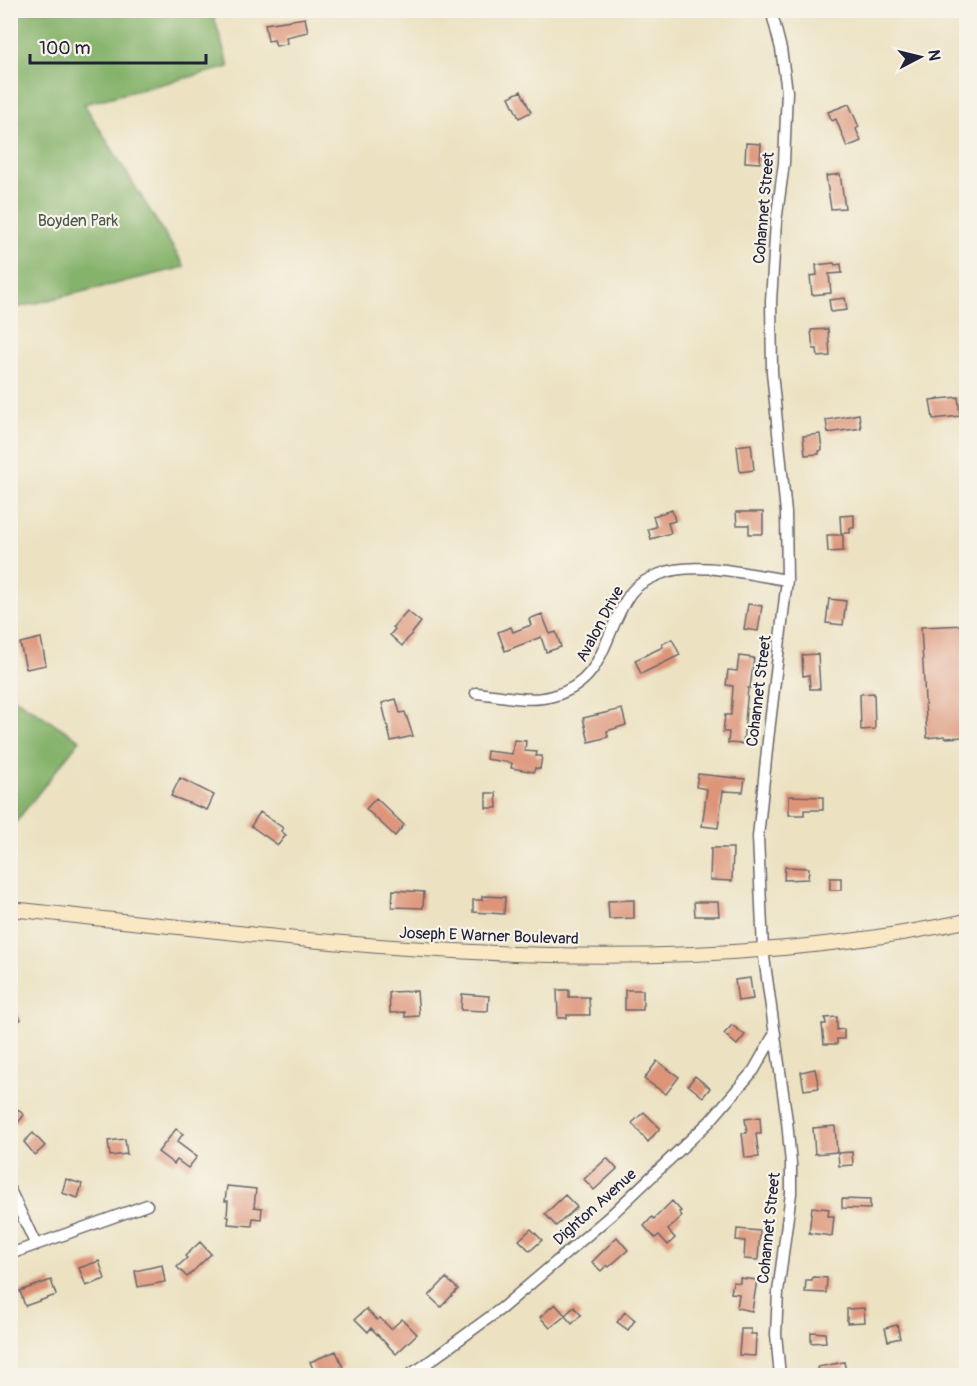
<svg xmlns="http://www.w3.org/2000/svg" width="977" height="1386" font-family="Pangolin,sans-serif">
  <rect width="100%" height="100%" fill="#f7f3e8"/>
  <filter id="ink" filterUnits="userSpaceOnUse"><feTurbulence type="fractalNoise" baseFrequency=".0167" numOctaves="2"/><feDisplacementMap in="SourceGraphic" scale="12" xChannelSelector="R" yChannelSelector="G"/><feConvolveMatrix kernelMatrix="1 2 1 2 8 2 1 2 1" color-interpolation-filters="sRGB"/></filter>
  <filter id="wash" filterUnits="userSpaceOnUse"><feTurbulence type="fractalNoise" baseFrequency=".008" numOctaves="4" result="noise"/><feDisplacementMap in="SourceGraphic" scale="24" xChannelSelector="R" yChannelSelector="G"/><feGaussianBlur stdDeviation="1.35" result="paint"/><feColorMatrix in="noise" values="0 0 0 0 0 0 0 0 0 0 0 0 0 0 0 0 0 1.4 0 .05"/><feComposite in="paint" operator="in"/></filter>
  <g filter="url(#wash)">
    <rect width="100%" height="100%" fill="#ece2c2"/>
    <path fill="#86b36c" stroke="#546a54" stroke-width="1.5" d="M10,11h202l17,56 -145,37 101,163 -174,42z
      M11,696l69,44 -69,88z"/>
    <g id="blocks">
      <path fill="#dd9479" d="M305,18l3,14 -22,5 1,7 -11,2 -2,-6 -6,1 -3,-17z
        M521,91l10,21 -12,6 -10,-21z
        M849,104l10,23 -3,2 5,12 -14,6 -11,-28 -4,2 -4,-9z
        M746,143l15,1 -1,19 -15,-1z
        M840,174l5,34 -14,1 -5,-33z
        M834,263l1,2 6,-1 1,9 -13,1 2,19 -19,2 -2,-19 7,-1 -1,-10z
        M845,298l2,12 -16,2 -2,-12z
        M828,329l2,27 -12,1 -1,-8h-4l-2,-19z
        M958,397l2,19 -27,3 -3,-19z
        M859,414l2,14 -33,5 -2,-13z
        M820,434l2,16 -3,1v3l-14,1 -2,-19z
        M751,444l3,26 -14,2 -3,-26z
        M672,510l3,11 -7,2 3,10 -20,6 -3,-10 8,-2 -3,-11z
        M736,512h27v22h-14v-9h-12z
        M854,515v13h-4v5h-9l-1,-17z
        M827,535h16v16l-15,1z
        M829,599l17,2 -3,24 -17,-2z
        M748,604l14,2 -4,25 -14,-2z
        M407,611l14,11 -19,24 -12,-11 5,-6 -2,-2z
        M542,614l8,20 6,-2 5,15 -15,5 -5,-15 -36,14 -7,-19 13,-5 2,5 18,-7 -2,-6z
        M966,625v112l-21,1v-2l-18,2 -6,-111z
        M41,638l5,27 -20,4 -6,-26z
        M672,639l8,16 -39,19 -6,-14 28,-13 -1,-3z
        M818,654l2,35h-10l-1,-14 -6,1 -1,-21z
        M739,656l15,2 -4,30h-2l-5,56 -15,-1 1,-11h-6l2,-17h6l2,-29 -7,-1 2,-15 9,1z
        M874,693l1,36 -14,1 -1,-36z
        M396,699l4,14 5,-1 8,24 -22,5 -9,-38z
        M622,709l4,16 -19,6 1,6 -19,5 -6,-24z
        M514,740l12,1 -1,10 12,1 -1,4h6l-2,13 -5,-1 -1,4 -23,-4 1,-5 -26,-4 1,-8 25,3z
        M698,774l47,5 -2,13 -20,-1 -5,37 -16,-2 5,-37 -11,-2z
        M180,778l34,17 -7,15 -36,-14z
        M486,793h10l1,15h-11z
        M789,796l34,1v13h-19v5h-15z
        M376,798l28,27 -9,11 -29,-27z
        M260,812l23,16 -2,3 5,4 -8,10 -27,-19z
        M711,848h22l-1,33 -22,-1z
        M785,867l24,1 -1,11 -24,1z
        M830,878h11v12h-11z
        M393,890l31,2 -1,16 -31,-1z
        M482,896l23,1 -1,17 -31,-2v-12h9z
        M634,900v18l-25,1 -1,-18z
        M694,902h24l1,14h-24z
        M750,978l3,21 -15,2 -3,-21z
        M557,990h12v7h20l1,18h-23v3h-9z
        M625,990h18v20h-18z
        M417,991l2,25 -14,1v-5l-15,1 -1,-21z
        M462,994l27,2 -1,15 -27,-1z
        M10,1009l11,10 -11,12z
        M837,1017v13l7,-1v10h-7v5h-13l-2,-20h4l-1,-6z
        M732,1025l13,10 -8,10 -13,-11z
        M657,1061l22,16 -13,17 -22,-15z
        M815,1069l4,19 -15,2 -3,-18z
        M695,1076l15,12 -7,9 -15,-12z
        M10,1107l4,3 2,-2 8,7 -7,9 -7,-5z
        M644,1112l16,16 -12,14 -16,-19z
        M760,1117l1,17h-5l3,23 -14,1 -3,-25h5l-2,-14z
        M835,1126l2,26 -22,2 -2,-26z
        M176,1129l7,5 -6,8 20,15 -9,11 -11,-8 -3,4 -16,-12z
        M33,1133l12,13 -10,9 -11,-13z
        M125,1139l2,15 -17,2 -2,-15z
        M852,1152l1,13 -14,1 -1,-13z
        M607,1158l10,11 -23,21 -10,-11z
        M66,1179l16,5 -4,14 -16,-5z
        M227,1186l29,3 -2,18 8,1 -1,11 -8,-1 -1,8 -24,-2 1,-7h-2l1,-16h-3z
        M565,1195l12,12 -21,19 -11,-12z
        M842,1199l28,1v9l-28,-1z
        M672,1201l9,10 -2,1 3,4 -14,14 7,8 -7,7 -9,-10 -4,3 -11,-12 8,-9 2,2z
        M812,1207l17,2 -1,7h6l-2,20 -23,-3z
        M531,1229l11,11 -12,11 -11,-11z
        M737,1229l23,2 -2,29 -14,-1 1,-18 -9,-1z
        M617,1237l11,13 -19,17 -2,-2 -6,6 -9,-9z
        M200,1242l11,12 -24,23 -10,-10 10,-9 -2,-2z
        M99,1261l6,18 -19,7 -7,-18z
        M162,1265l3,17 -27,5 -3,-16z
        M813,1277l14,1 -1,15 -21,-1 1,-12h6z
        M446,1278l12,11 -17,18 -12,-11z
        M740,1278l17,2 -5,31 -15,-3 2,-14 -8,-1 2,-11 7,1z
        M51,1280l5,15 -31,11 -5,-15z
        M555,1304l10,11 9,-8 7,8 -9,9 -7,-8 -15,12 -10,-11z
        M864,1308l1,14 -18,1v-14z
        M366,1309l11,11 3,-2 11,11 11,-10 15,15 -21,20 -25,-26 -3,4 -13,-13z
        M625,1312l10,8 -7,10 -11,-8z
        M897,1325l3,13 -12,3 -3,-13z
        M741,1329h10v5h5l-1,22 -16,-1z
        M811,1332l14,1 1,9 -15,1z
        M336,1351l7,16 -21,9h-6l-6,-14z
        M844,1362l3,14h-27l-2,-9z"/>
    </g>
  </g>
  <g filter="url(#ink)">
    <use href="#blocks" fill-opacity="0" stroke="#69656a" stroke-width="1.5"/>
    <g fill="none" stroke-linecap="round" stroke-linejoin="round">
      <g stroke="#69656a" stroke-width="13">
        <path id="minor" d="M771,10l10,39 6,42 -3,72 -8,59 -5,79 1,71 14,141 1,67 -19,160 -10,97 5,113 24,171 4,43v29l-13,99 -2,42 4,42
          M476,693c24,2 53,10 77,3 54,-15 50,-64 77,-102 6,-9 20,-16 30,-20 35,-14 91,1 127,6
          M10,1190l26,55
          M10,1254l137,-49
          M407,1376l15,-9 80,-59 108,-92 100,-95 44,-51 21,-37"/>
      </g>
      <g stroke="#69656a" stroke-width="16">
        <path id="secondary" d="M10,909c320,33 638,80 956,12"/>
      </g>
      <use href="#minor" stroke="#fff" stroke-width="10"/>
      <use href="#secondary" stroke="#fae7c3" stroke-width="14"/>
    </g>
  </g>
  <g text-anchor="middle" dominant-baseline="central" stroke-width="4.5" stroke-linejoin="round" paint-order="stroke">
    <g font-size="16" fill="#22223b" stroke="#f7f3e8">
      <text transform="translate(764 208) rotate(-85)">Cohannet Street</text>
      <text transform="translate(600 624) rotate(-62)">Avalon Drive</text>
      <text transform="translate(759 691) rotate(-83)">Cohannet Street</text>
      <text transform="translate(489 936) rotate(2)">Joseph E Warner Boulevard</text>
      <text transform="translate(595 1207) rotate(-42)">Dighton Avenue</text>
      <text transform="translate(769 1228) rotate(-84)">Cohannet Street</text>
    </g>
    <g font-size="16" fill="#4a574e" stroke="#f7f3e8">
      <text x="78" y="221">Boyden Park</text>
    </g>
  </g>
  <rect width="977" height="1386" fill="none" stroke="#f7f3e8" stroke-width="36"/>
  <g transform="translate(920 57) rotate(83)" stroke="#f7f3e8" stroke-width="4.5" paint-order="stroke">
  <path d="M0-4.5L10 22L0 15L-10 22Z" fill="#22223b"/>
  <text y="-9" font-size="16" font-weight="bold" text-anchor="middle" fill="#22223b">N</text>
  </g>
  <path d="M30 54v9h176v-9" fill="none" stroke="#22223b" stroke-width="3"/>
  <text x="39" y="54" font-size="18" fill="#22223b" stroke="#f7f3e8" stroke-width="4.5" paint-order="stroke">100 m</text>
</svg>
